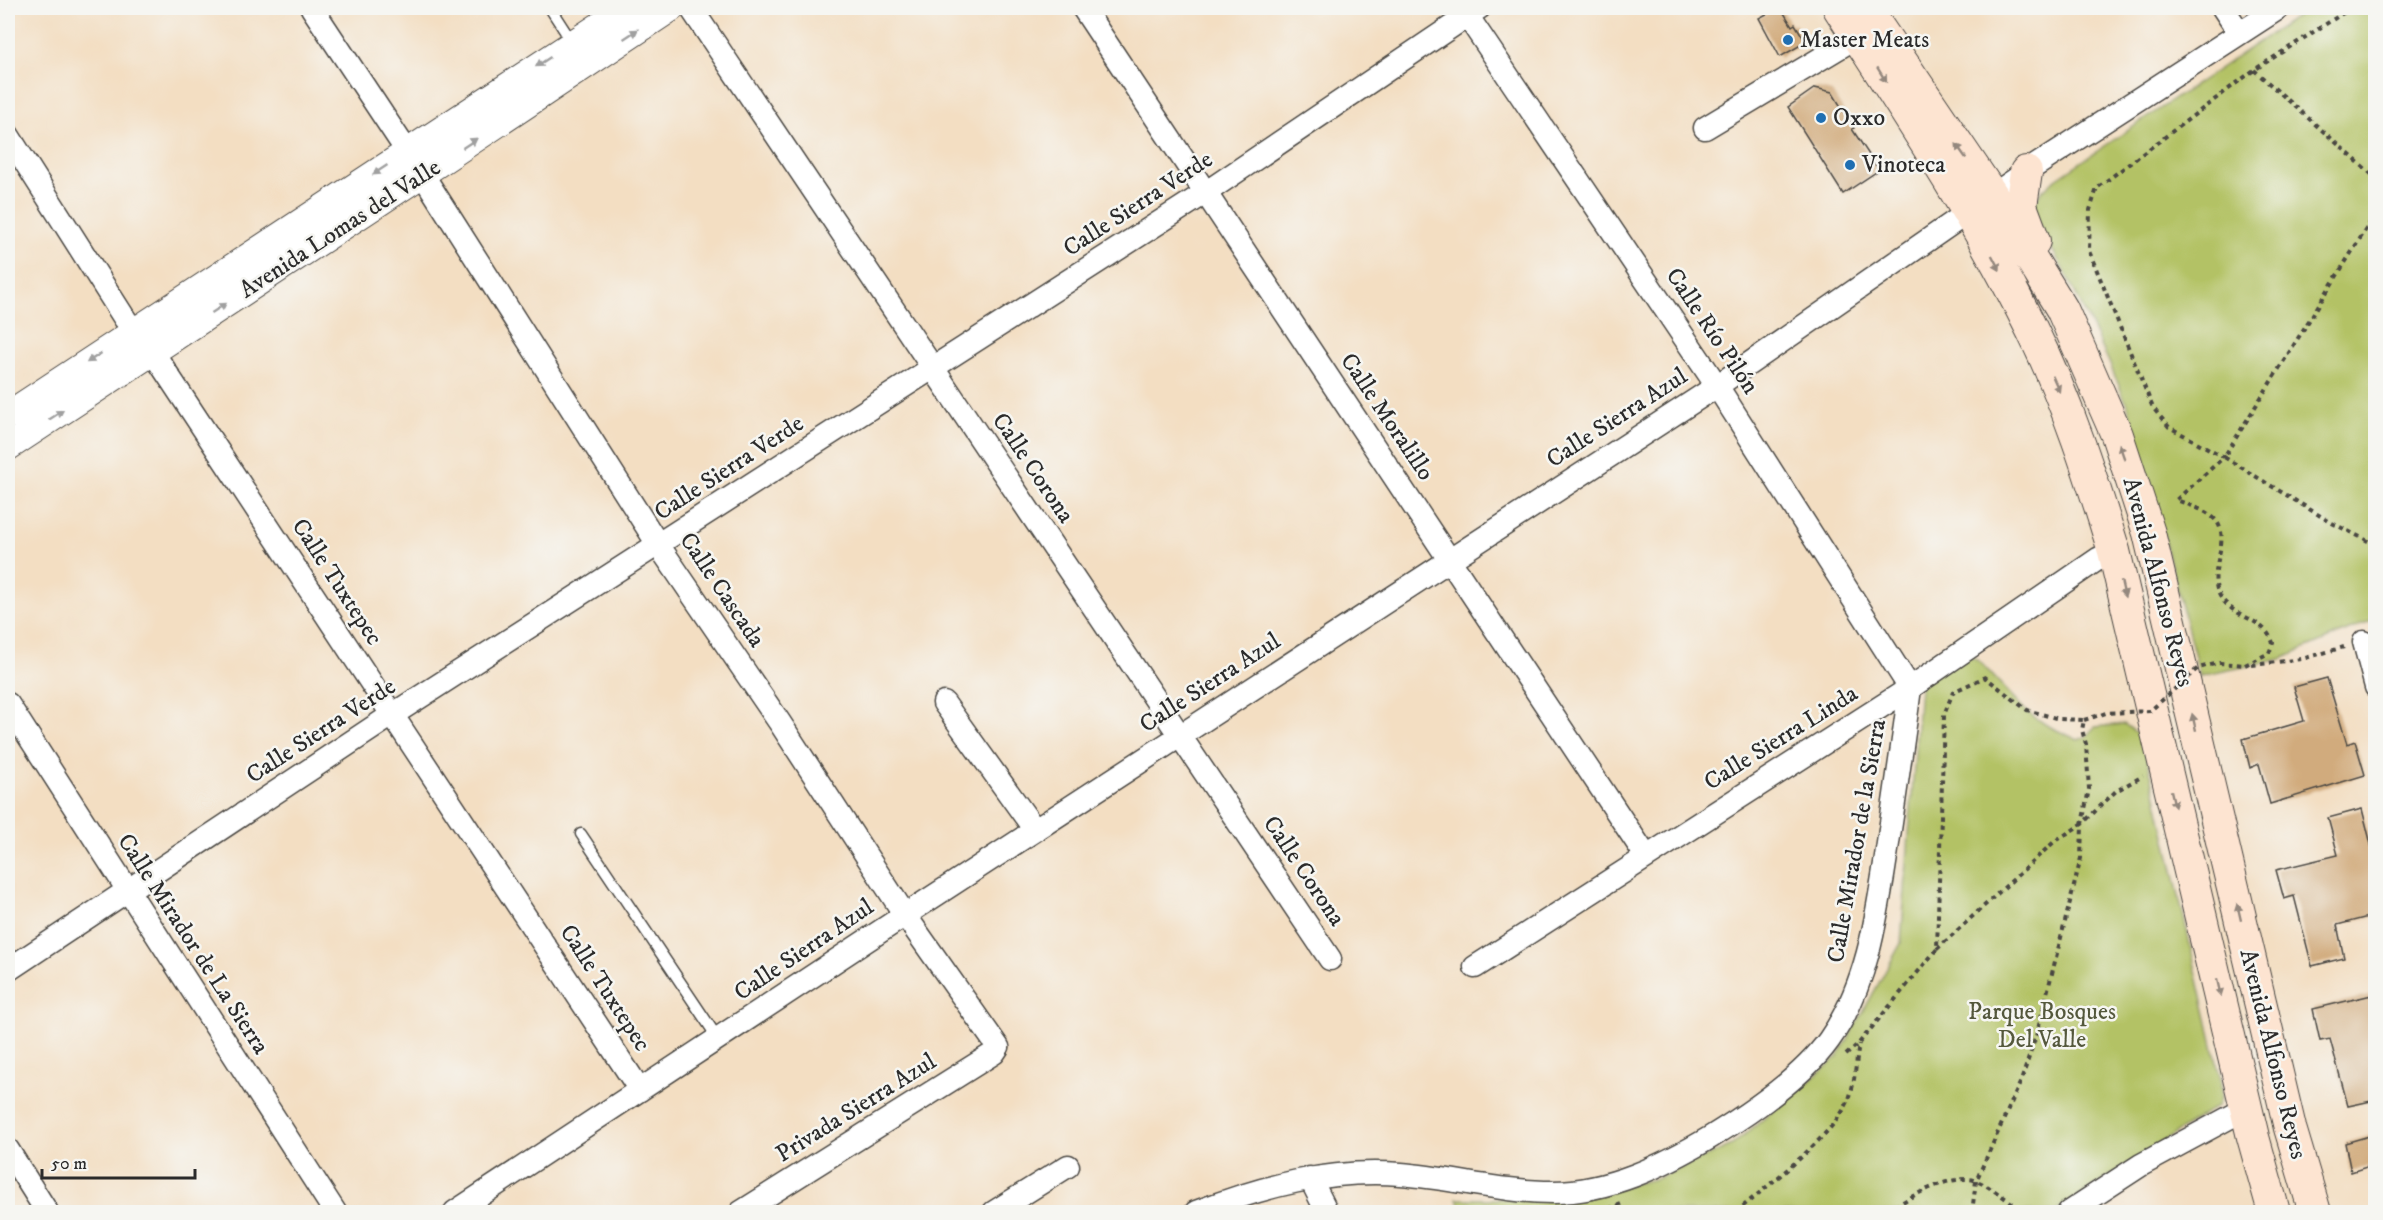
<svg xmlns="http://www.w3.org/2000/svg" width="2383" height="1220" font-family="'IM FELL DW Pica',serif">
  <rect width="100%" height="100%" fill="#f6f6f2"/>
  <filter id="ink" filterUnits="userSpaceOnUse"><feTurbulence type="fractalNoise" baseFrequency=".0167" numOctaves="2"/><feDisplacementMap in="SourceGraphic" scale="12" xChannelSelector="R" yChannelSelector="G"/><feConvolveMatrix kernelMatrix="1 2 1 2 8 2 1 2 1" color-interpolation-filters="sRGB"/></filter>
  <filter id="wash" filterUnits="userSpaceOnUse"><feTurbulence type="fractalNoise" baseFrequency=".008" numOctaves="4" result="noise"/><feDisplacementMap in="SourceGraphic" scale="24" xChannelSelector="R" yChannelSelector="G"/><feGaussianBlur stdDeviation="1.35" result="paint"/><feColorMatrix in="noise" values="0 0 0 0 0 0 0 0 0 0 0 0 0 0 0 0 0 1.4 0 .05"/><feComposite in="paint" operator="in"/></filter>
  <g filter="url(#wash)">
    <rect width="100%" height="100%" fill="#f3dec2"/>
    <path fill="#b3c265" stroke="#6f7648" stroke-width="1.5" d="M2309,8h66v611l-94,40 -81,17 -58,-222 -14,-47 -20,-47 -38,-78 -35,-64 -1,-14 7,-12 12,-11z
      M1959,653l18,6 49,52 22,15 30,14 7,-3 10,-10 29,-3 17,12 4,12 76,332v16l-4,10 -162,106h-593l-5,-13h114l87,-21 74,-33 106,-88 63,-114 19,-257z"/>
    <g id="blocks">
      <path fill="#d1ab7d" d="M1778,8h3l11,18 3,-2 11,18 -26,15 -21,-39z
        M1815,88l17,4 22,36 -2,1 27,41 -36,24 -55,-87z
        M2327,678l20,66 8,-3 10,34 -95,29 -11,-40 -9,4 -7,-29 61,-18 -10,-34z
        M2362,809l14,55v51l-39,10 7,33 -32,8 -18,-70 -10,3 -8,-29 62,-15 -10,-37z
        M2376,994v71l-4,1 4,16v18l-28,6 -18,-67 -10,2 -7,-32z
        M2376,1134v30l-25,8 -6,-29z"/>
    </g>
  </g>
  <g filter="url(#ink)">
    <use href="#blocks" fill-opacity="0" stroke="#494642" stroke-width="1.5"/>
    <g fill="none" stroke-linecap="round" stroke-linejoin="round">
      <g stroke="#494642" stroke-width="13">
        <path id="service" d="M550,8l22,34
          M581,834l138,206"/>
      </g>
      <g stroke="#494642" stroke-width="25">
        <path id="minor" d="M312,8l116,175 231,363 121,177 125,192 93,132 -4,6 -253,159
          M691,8l639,951
          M1083,8l563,848
          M2223,8l16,24
          M1705,128l165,-99
          M8,135l117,184 35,44 480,727
          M2364,642l12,45
          M944,703l91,127
          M8,704l327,508
          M1475,967l435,-279 188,-129 16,-8
          M8,970l384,-255 813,-522 274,-185
          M8,1150l39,62
          M1310,1178l17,34
          M455,1212l450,-297 812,-529 315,-218 247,-160
          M994,1212l74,-46
          M1196,1212c65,-25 134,-44 205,-38 51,4 101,18 152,18 56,0 111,-27 158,-55 39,-24 91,-59 118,-97 39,-55 48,-124 58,-190 8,-54 16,-108 23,-162l-193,-302 -255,-378
          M2069,1212l72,-47 106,-57"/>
      </g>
      <g stroke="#494642" stroke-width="29">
        <path id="tertiary" d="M8,415l619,-407
          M8,447l414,-273 249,-166"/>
      </g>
      <g stroke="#494642" stroke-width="34">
        <path id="secondary" d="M1839,8c68,105 138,210 193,322 35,71 59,146 82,221l139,586 21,75
          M1865,8l127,187 70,114 55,126 32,98 141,595 25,84
          M2026,172l-5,34 13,35"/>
      </g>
      <path stroke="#494642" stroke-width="4" stroke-dasharray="4.5 4.5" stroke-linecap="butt" d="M2254,70l122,108
        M2376,213l-152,244 108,66 44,22
        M2245,665l24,-12 4,-10c-10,-27 -38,-23 -53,-47 -16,-27 18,-61 -10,-81 -10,-7 -23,-11 -34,-15l48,-43 -55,-30 -16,-19 -64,-157 1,-41 7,-22 157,-118 97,-62
        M2252,665l50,-6 42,-12
        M1937,949l118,-108 27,-17 34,-33 27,-15
        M1846,1055l13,-12 78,-94 7,-234 9,-23 32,-15 42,33 32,9 25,1 -2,10 4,14 3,45 -7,35 -1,34 -44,175 -16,48 -45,100 -4,31
        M1600,1212l21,-8
        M1736,1212c31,-26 99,-77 113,-113 6,-17 7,-37 10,-55
        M1888,1212c18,-14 62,-38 86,-32 15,5 37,23 51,32"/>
      <use href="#service" stroke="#fff" stroke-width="10"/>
      <use href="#minor" stroke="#fff" stroke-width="22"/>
      <use href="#tertiary" stroke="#fff" stroke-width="27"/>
      <use href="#secondary" stroke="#fde4d1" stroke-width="32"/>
      <path stroke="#494642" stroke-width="4" stroke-dasharray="4.5 4.5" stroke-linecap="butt" d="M2084,720l22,-7 44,-2 48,-43 21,-5 26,2"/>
    </g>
    <defs><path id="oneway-solid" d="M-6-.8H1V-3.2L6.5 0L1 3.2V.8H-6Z" transform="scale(1.5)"/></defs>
    <g fill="#a0a0a0">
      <use href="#oneway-solid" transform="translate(631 34) rotate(-34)"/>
      <use href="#oneway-solid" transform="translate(543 62) rotate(147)"/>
      <use href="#oneway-solid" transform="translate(470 143) rotate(-34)"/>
      <use href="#oneway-solid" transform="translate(380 170) rotate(146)"/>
      <use href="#oneway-solid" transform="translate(219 308) rotate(-33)"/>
      <use href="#oneway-solid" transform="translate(94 358) rotate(147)"/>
      <use href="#oneway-solid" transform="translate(56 415) rotate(-33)"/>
    </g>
    <g fill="#94887e">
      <use href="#oneway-solid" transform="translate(1882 75) rotate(58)"/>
      <use href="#oneway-solid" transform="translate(1961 151) rotate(-125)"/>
      <use href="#oneway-solid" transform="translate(1996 263) rotate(62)"/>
      <use href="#oneway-solid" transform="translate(2056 384) rotate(66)"/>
      <use href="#oneway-solid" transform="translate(2122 452) rotate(-109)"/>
      <use href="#oneway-solid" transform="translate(2123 589) rotate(77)"/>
      <use href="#oneway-solid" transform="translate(2194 722) rotate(-103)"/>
      <use href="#oneway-solid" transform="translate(2173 799) rotate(77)"/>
      <use href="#oneway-solid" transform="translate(2239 912) rotate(-103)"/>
      <use href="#oneway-solid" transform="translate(2219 988) rotate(77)"/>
    </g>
  </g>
  <g fill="#1f6fb2" stroke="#f6f6f2" stroke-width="2">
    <circle cx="1788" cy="40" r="6"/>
    <circle cx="1821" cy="118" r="6"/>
    <circle cx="1850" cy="165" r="6"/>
  </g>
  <g text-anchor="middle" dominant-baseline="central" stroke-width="5" stroke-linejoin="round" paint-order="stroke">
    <g font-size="24" fill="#2b2b2b" stroke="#f6f6f2" text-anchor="start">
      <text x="1800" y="40">Master Meats</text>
      <text x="1833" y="118">Oxxo</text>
      <text x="1862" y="165">Vinoteca</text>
    </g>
    <g font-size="24" fill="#2b2b2b" stroke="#f6f6f2">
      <text transform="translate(1138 204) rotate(-33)">Calle Sierra Verde</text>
      <text transform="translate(340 229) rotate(-33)">Avenida Lomas del Valle</text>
      <text transform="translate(1712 331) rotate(56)">Calle Río Pilón</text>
      <text transform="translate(1387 417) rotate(56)">Calle Moralillo</text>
      <text transform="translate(1617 418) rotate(-33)">Calle Sierra Azul</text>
      <text transform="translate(729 468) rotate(-33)">Calle Sierra Verde</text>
      <text transform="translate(1033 468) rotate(56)">Calle Corona</text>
      <text transform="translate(337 582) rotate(57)">Calle Tuxtepec</text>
      <text transform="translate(2158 582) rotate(75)">Avenida Alfonso Reyes</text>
      <text transform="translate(722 590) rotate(56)">Calle Cascada</text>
      <text transform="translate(1210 683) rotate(-33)">Calle Sierra Azul</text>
      <text transform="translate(321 731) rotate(-33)">Calle Sierra Verde</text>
      <text transform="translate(1781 738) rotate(-32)">Calle Sierra Linda</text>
      <text transform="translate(1857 841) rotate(-80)">Calle Mirador de la Sierra</text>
      <text transform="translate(1304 871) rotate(56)">Calle Corona</text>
      <text transform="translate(193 944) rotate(57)">Calle Mirador de La Sierra</text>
      <text transform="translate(804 950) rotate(-34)">Calle Sierra Azul</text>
      <text transform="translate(605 988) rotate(57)">Calle Tuxtepec</text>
      <text transform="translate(2273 1054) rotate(76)">Avenida Alfonso Reyes</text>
      <text transform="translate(856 1108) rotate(-32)">Privada Sierra Azul</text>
    </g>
    <g font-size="24" fill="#54583c" stroke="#f6f6f2">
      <text x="2042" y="1012">Parque Bosques<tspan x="2042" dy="28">Del Valle</tspan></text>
    </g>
  </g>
  <rect width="2383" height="1220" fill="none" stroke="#f6f6f2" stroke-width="30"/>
  <path d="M42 1169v9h153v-9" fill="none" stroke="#2b2b2b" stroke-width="3"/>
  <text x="51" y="1169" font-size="18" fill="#2b2b2b" stroke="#f6f6f2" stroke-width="4.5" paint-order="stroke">50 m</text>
</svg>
